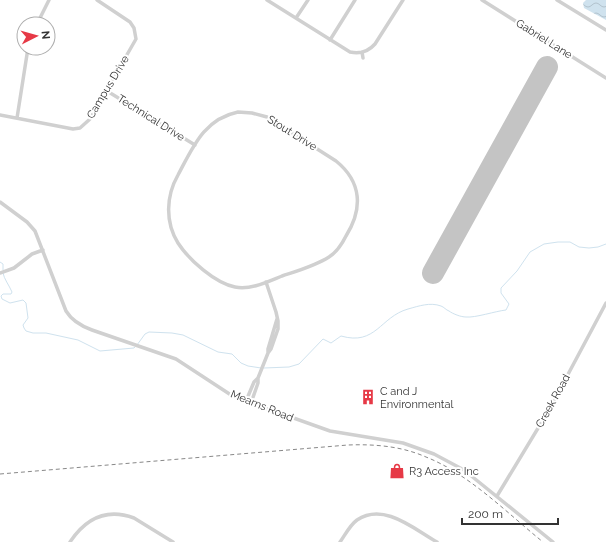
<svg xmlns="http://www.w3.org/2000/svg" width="606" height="542" font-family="Raleway,sans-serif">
  <defs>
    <pattern id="water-waves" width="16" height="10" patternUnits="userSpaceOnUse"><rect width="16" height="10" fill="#cfe2ee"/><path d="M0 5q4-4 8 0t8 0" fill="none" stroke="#b2c2cd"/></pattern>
  </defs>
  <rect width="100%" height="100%" fill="#fff"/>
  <path fill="url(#water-waves)" d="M586,0h20v20l-22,-12 -1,-5z"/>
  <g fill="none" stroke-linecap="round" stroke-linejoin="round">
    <path stroke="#cfe2ee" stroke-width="1" d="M0,262l3,2v6
      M3,273c1,6 6,12 9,19l-1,2h-8l-2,2 1,3 8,4 13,-3 3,3 2,15 -5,7 1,3 2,3 7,2h13l32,7 22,11 34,-3 1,-1
      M137,345l8,-11 4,-2 23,1 11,2 35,17 14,2 9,9 7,3 13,2
      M264,368l25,-1 10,-3 24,-25 8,4 10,-7c35,10 39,-19 67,-27 11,-3 22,-7 33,-3 3,1 5,4 8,5 4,3 12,6 17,6 9,1 30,-6 40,-7l3,-6 -8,-11v-5l16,-17 13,-19 14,-8 14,-2h12l9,5 10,1 9,-1 8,-3"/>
    <path stroke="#c4c4c4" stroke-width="22" d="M433,273l114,-206"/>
    <path stroke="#d0d0d0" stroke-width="3.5" d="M267,0l83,52c9,2 18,0 25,-8l28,-44
      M482,0l124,78
      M557,0l49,30
      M296,18l12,-18
      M37,24l12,-24
      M330,40l25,-40
      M362,52l1,6
      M107,91l88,54
      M238,112l14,1 15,4 69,44c26,21 27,48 10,75 -4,8 -9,16 -17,21 -14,9 -32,14 -47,19 -15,6 -31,14 -47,11 -20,-4 -46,-27 -57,-44 -13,-21 -12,-47 0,-68 15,-28 26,-56 60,-63z
      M0,115l73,14 7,-1 10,-9 46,-80 -2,-11 -4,-6 -33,-22
      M17,118l11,-70
      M0,202l27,20 8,9 31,80c6,10 15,15 26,19l84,29 55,36 15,6 84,30 73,12 31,11 30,16 89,72
      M0,273l14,-5 18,-14 11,-4
      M268,353v-4l9,-30
      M246,401l8,-19 4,-4 10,-25 3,-4 7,-20v-8l-2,-9 -10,-30
      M251,403l7,-20v-5
      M497,496l52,-86 57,-107
      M70,542c16,-24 37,-34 64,-24l39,24
      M340,542c5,-7 10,-17 17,-22 27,-18 57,9 80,22"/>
    <path stroke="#888" stroke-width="1" stroke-dasharray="4 3" stroke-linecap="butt" d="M0,474l348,-29c26,-1 53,1 78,12 43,17 81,56 117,85"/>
  </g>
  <defs>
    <g id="building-bare" transform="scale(1.2)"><path d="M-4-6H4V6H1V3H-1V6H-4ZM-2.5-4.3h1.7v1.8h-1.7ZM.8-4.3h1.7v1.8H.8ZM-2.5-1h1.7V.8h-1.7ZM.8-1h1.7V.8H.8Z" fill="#e63946" stroke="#fff" stroke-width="2.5" paint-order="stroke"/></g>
    <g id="shop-bare" transform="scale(1.2)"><path d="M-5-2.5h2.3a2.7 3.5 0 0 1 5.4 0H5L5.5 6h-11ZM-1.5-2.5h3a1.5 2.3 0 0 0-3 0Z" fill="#e63946" stroke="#fff" stroke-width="2.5" paint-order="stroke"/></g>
  </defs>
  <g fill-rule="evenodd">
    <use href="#building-bare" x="368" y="397"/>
    <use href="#shop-bare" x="397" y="471"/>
  </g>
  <g text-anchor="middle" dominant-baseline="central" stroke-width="4" stroke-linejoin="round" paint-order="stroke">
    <g font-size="11" fill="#333" stroke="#fff">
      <text transform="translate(544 39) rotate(32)">Gabriel Lane</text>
      <text transform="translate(108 87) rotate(-59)">Campus Drive</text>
      <text transform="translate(151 118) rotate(32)">Technical Drive</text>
      <text transform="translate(292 133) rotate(32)">Stout Drive</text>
      <text transform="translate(553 401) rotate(-61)">Creek Road</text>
      <text transform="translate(262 406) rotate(22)">Mearns Road</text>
    </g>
    <g font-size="11" fill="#333" stroke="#fff" text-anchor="start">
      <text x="380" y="391">C and J<tspan x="380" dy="13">Environmental</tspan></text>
      <text x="409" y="471">R3 Access Inc</text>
    </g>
  </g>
  <g transform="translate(36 36) rotate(84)"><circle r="19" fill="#ffffff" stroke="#adadad"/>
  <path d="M0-3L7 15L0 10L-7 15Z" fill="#e63946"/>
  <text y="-6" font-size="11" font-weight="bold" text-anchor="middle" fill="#333333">N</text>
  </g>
  <path d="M462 518v6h96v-6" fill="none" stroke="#333333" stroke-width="2"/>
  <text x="468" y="518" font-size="12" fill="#333333" stroke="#ffffff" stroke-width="3" paint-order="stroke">200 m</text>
</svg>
